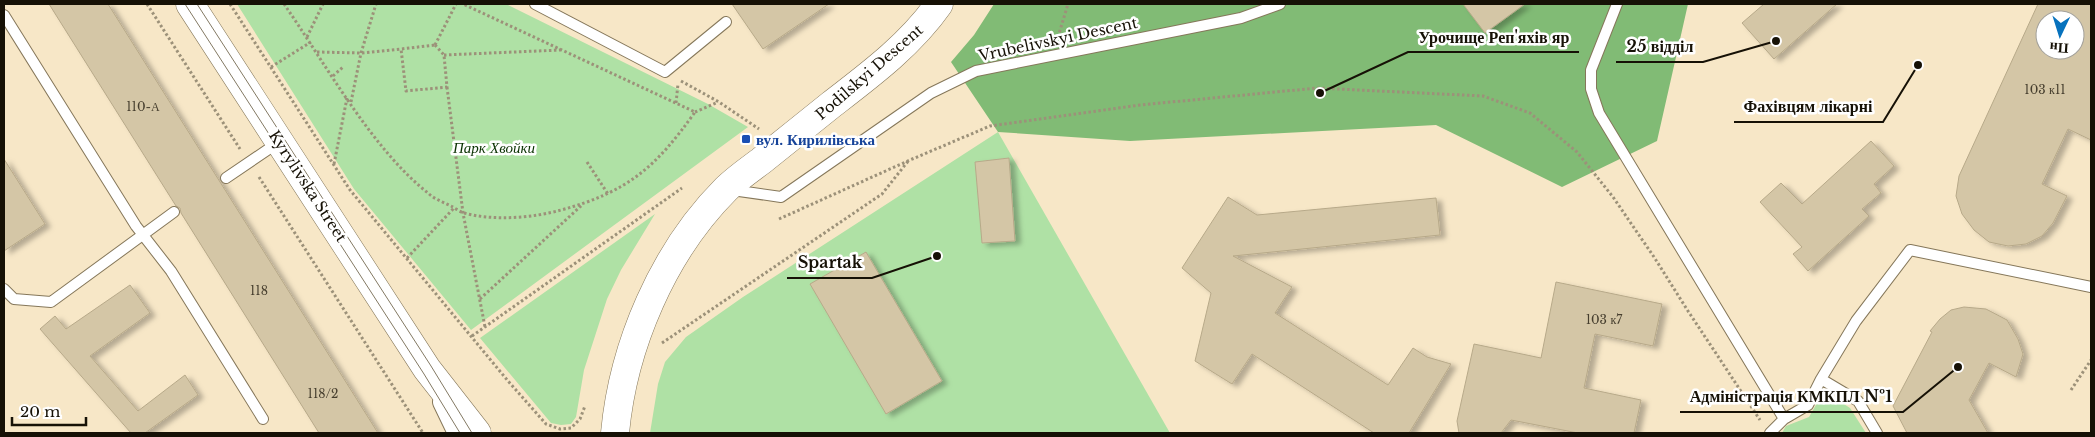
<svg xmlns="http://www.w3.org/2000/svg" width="2095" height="437" font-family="'Libre Baskerville',serif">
  <defs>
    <filter id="shadow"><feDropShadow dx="5.5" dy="3" stdDeviation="2.5" flood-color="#0004"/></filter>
  </defs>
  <rect width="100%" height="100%" fill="#f7e7c7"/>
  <path fill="#afe1a5" d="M237,4h269l202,100 40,23 -277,203 -117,-141z
    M998,132l172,301h-520l8,-49 7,-22 21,-25 57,-40z
    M655,214l-34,56 -14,29 -23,71 -8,47 -5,7 -10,1 -10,-2 -71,-85z
    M1824,391l26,17 16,25h-84l4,-7 23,-9z"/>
  <path fill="#81bb75" d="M994,4h694l-31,137 -95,46 -126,-62 -306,16 -132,-9 -47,-70 23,-27z"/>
  <path fill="#d4c6a6" stroke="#b7a989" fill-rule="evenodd" filter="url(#shadow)" d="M49,4h59l270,429h-59l-138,-220 -1,-5 -4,-2z
    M732,4h97l-66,45z
    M1463,4h62l-40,29z
    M1764,4h73l-63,55 -32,-36z
    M2038,4h53v136l-23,-11 -26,55 25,12 -14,27 -11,13 -16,8 -18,2 -19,-4 -15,-12 -12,-16 -6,-18 3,-20zM2045,20h30v30h-30z
    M1871,141l23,25 -20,18 7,9 -19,16 7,7 -61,55 -15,-17 9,-7 -42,-45 21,-19 21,21z
    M1009,158l6,83 -33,2 -7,-81z
    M4,159l41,65 -41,27z
    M1228,197l29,18 179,-17 4,37 -207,21 59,31 -17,26 113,72 25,-37 14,9 24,7 -42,69h-35l-122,-79 -20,30 -37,-23 16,-68 -29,-25z
    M866,252l76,129 -56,33 -76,-130z
    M1556,282l106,22 -9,42 -58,-12 -11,54 57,12 -7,33h-56l-67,-13 -10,13h-42l-2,-12 17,-77 67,14z
    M130,285l20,28 -60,43 48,55 47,-36 13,20 -53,38h-14l-91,-104 15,-13 11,13z
    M1964,307l22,2 21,11 11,19 5,15 -7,23 -27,-14 -20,37 19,33h-81l-14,-27 39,-74 -2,-1 10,-12 11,-9z"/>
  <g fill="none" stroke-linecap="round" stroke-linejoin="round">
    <g stroke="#85775a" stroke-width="12">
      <path id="lane" d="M535,4l130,68 61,-50
        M1617,4l-26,66v19l8,24 185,306
        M4,15l132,211 35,45 92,148
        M226,178l53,-36
        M732,190l49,7 150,-104 45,-22 265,-53 39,-14
        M4,289l10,10 37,3 123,-90
        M1821,379l37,22 19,32
        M1770,433l14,-14 24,-14 13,-26 35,-58 54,-71 181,37"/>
    </g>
    <g stroke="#85775a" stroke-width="22">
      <path id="street" d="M443,402l15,31"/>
    </g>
    <g stroke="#85775a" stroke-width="29">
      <path id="secondary" d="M190,4l237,365 50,64
        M615,433c8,-87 48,-181 111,-244 10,-10 23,-19 35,-28 24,-19 47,-38 71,-57 39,-30 79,-60 107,-100"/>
    </g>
    <path stroke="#9c9179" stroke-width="3" stroke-dasharray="2.5 2.5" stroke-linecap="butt" d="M147,4l93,145
      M230,4l120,186 158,191 38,43 14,5 11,-1 9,-9 5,-13
      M284,4c41,59 88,145 144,189 6,6 15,9 23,13 4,2 9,6 13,7 29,8 69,5 97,-3 67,-18 95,-43 134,-98l-232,-108
      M307,37l16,-33
      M1058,37l10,-33
      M435,45l9,10 3,32 -41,4 -5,-42z
      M435,45l21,-41
      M317,52l44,1 40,-4
      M444,55l117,-5
      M271,67l40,-25
      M333,76l10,-9
      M681,81l38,21 40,27
      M447,87l16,126 22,114
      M351,102l10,-49 15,-49
      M676,103l2,-19
      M695,112l23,-10
      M587,162l21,32
      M334,164l13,-66
      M259,177l164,256
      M779,219l131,-59 80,-34 150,-21 177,-17 166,8 47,17 47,39 36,45 41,60 34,54 72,109
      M407,258l47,-50
      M480,299l102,-94
      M472,336l210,-148
      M662,343l220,-149 27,-34
      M2071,390l20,-30"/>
    <use href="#lane" stroke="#fff" stroke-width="10"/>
    <use href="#street" stroke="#fff" stroke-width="20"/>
    <use href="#secondary" stroke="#fff" stroke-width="28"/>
    <path stroke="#837963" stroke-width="1" d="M185,4l239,370 36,59
      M197,4l234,362 41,67"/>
  </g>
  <rect fill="#1a4fb4" stroke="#fff" stroke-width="2" x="741" y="134" width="10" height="10" rx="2.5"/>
  <g text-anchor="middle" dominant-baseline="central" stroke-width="5" stroke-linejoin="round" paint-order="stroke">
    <g font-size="12" fill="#463e2e">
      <text x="2045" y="89">103 к11</text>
      <text x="143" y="106">110-А</text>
      <text x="259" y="290">118</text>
      <text x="1604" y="319">103 к7</text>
      <text x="323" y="393">118/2</text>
    </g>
    <g font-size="15" fill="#161106" stroke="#fff">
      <text transform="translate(1058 39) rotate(-12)">Vrubelivskyi Descent</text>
      <text transform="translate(869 72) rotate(-41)">Podilskyi Descent</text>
      <text transform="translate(308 186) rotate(57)">Kyrylivska Street</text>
    </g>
    <g font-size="15" font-weight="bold" fill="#164399" stroke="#fff" text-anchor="start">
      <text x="756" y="139">вул. Кирилівська</text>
    </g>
    <g font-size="15" font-style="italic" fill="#0b3303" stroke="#fff">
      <text x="494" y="147">Парк Хвойки</text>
    </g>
  </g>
  <path fill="none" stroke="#161106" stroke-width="2" d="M1320 93L1408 52H1579M1776 41L1703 62H1616M1918 65L1883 122H1734M937 256L872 278H787M1958 367L1903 412H1680"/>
  <g fill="#161106" stroke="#fff" stroke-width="2">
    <circle cx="1320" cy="93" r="5"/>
    <circle cx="1776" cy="41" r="5"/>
    <circle cx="1918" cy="65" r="5"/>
    <circle cx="937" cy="256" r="5"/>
    <circle cx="1958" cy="367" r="5"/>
  </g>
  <g font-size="16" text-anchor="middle" font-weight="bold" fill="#161106" stroke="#fff" stroke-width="5" stroke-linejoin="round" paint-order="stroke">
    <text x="1494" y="43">Урочище Реп'яхів яр</text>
    <text x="1660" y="52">25 відділ</text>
    <text x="1808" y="112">Фахівцям лікарні</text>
    <text x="830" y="268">Spartak</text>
    <text x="1791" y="402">Адміністрація КМКПЛ №1</text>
  </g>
  <rect width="2095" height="437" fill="none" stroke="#161106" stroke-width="10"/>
  <g transform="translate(2060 35) rotate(184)"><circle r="24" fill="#ffffff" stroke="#a2a09b"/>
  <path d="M0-4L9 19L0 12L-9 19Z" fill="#0772bd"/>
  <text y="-8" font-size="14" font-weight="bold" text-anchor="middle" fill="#161106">Пн</text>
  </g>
  <path d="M12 417v8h74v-8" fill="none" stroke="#161106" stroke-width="2.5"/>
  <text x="20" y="417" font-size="15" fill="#161106" stroke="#ffffff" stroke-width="4" paint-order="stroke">20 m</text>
</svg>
